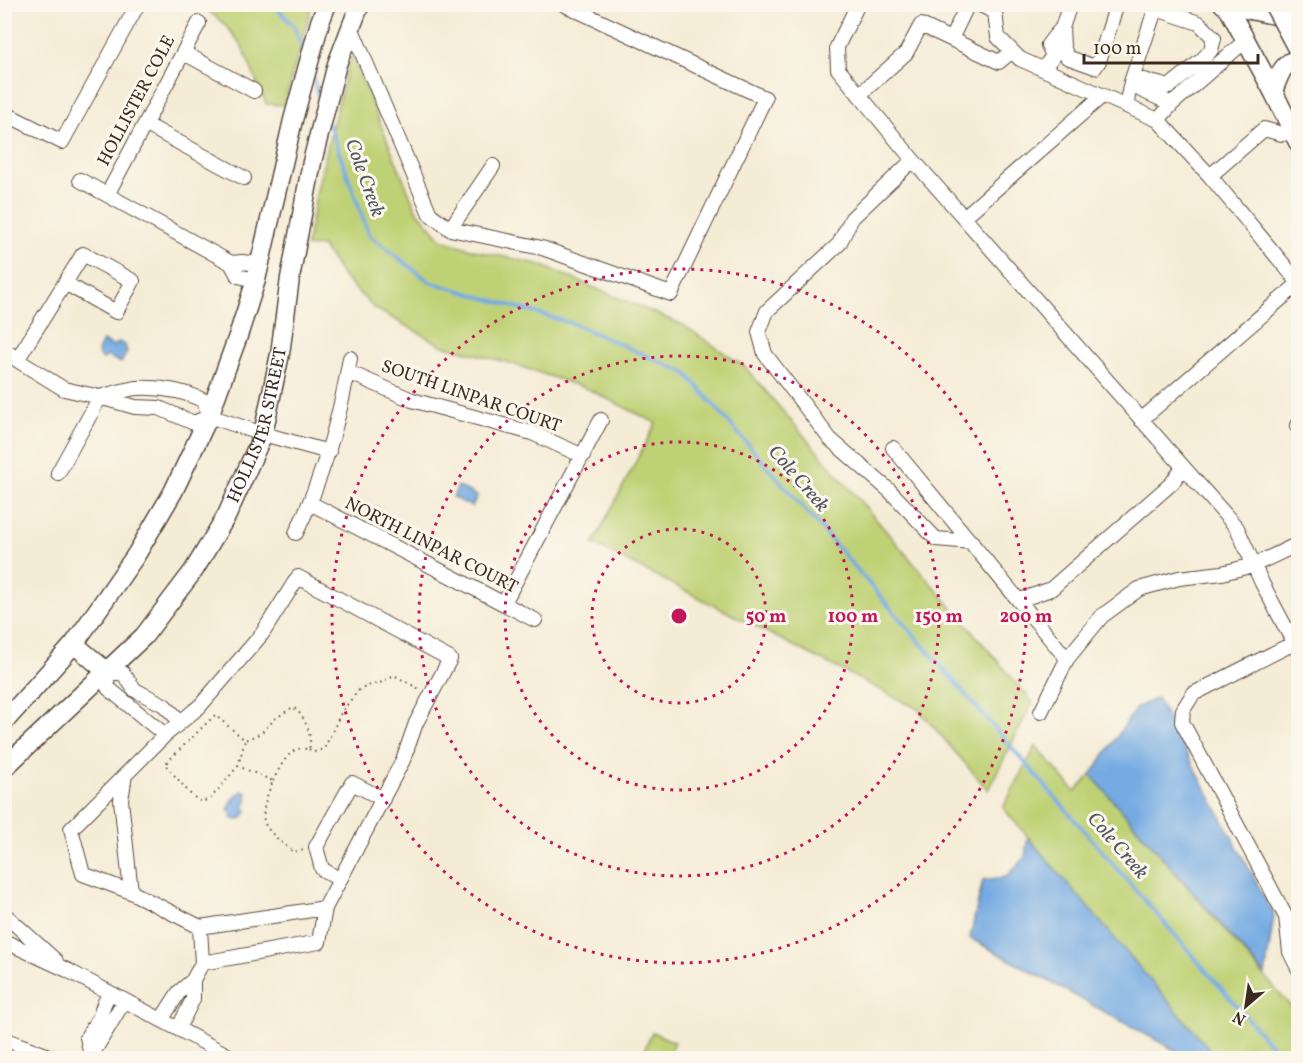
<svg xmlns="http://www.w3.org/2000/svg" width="1303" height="1063" font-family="Vollkorn,serif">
  <rect width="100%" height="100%" fill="#fbf7ec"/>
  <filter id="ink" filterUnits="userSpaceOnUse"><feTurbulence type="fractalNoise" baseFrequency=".0167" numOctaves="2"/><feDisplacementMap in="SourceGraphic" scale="12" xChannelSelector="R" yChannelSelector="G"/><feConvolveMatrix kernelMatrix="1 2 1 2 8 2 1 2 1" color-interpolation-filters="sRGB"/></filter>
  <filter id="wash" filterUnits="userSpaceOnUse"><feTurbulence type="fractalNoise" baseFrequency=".008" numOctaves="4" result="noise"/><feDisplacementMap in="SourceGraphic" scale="24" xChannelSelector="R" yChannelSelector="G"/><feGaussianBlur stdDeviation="1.35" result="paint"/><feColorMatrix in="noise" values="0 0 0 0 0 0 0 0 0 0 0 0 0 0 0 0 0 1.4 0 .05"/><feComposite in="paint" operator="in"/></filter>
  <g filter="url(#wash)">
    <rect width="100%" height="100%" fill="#f5ecd6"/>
    <path fill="#bfd174" stroke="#7d7e49" stroke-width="1.5" d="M202,5h110l-28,100 -18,-1 -25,-60 -16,-19z
      M352,56l64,153 26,31 39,12 57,12 145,61 62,42 288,335 -45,88 -70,-81 -325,-165 63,-121 -68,-34 -75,-25 -72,-19 -67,-37 -30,-30 -22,-32 -16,1 12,-61 27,-110z
      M1036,746l39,46 16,-17 207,240v43h-109l-219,-120 13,-58 23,-3 19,-20 3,-20 -25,-29z
      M652,1032l22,10 -7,16h-26z"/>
    <path fill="#75aae2" stroke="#586a80" stroke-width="1.5" d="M103,341l10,5 6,-4 6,3 2,7 -6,11 -13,-7 -5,3 -4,-3 -1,-5z
      M458,486l19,10 -5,11 -19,-10z
      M1157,698l117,217 -9,60 -174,-200 45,-67z
      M242,791l5,2v5l1,1 -4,9 3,2 -4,8 -6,2 -5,-2v-5l-4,-3 5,-11 1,1 3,-6 2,1z
      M1028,837l189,221h-28l-219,-120 13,-58 24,-3 18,-20z"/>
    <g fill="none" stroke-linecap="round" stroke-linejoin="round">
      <path stroke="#75aae2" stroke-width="4" d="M273,4l22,23 9,27
        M312,76l8,24
        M329,124l40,111 61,47 144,42 112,49 596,685"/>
    </g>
  </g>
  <g filter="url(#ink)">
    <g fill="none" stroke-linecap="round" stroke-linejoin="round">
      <g stroke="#57473a" stroke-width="16">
        <path id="minor" d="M858,4l-21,43 1,22 75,91 324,368 25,55 36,68
          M978,4l17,8
          M997,4l-2,8 3,25 22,22 138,61 52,56 54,-47 18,5 11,-2
          M351,27l79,187 20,15 92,19 129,46 94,-196 -202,-94
          M1062,28l1,18 4,11 28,10 4,-6 18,-57
          M951,39l17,-35
          M184,53l70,38
          M1043,69l10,-13 -5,-11 6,-8 8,-9 8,-24
          M1131,82l13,-2 25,7 33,-27 9,-10 3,-12 -15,-15 -43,-14
          M1131,82l10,8 31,14
          M859,95l47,-42 15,-28 78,37 13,-11
          M1126,106l5,-24 26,-78
          M4,113l58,29 76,-138
          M1158,120l14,-16 73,-63
          M145,124l99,54
          M913,160l-61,58 -13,26 -72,67 -8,21 6,22 65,85 60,52 46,48 36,3
          M1210,176l88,106
          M80,180l151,83 7,13 18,4
          M107,195l92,-172
          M964,217l138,-121
          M450,229l43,-63
          M231,263l11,-1 18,2
          M4,349l13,11 47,29 36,8 -42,76
          M17,360l48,-77 51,29 17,-31 -50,-27 -18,29
          M348,372l64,28 120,33 51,23
          M100,397c12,-3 25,-8 37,-9 23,-1 46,3 66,12l6,16
          M103,398l32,9 24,1 35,15 15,-7
          M209,416l54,18 66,18
          M1141,420l157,-136
          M1298,425l-1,1 1,2
          M893,448l174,211
          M310,503l225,117
          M296,533c27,-56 44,-114 54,-175
          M298,577l152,82 -34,64 -13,37 -78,148 -125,19 -69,-35 -48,-18 -12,-45 94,-94 35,-29 62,-72z
          M1020,600l31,-11 121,-106 11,-16
          M504,603l97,-183
          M1294,643l-101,51 -10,16 -1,12 104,195 4,35 8,16
          M1041,712l26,-53 35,-43 37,-27 40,-11 43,-5 32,-8 44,-21
          M165,735l-57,-47 -2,-17 17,2 12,17 29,15 17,17
          M125,775l-4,25 10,92
          M340,880l-18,-11 -6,-22 36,-64 31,16
          M4,914l52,47
          M200,927l2,36 117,-21 6,-34
          M4,941l63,29 166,88
          M161,1020l18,-28 14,-12 9,-17
          M178,1029l15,-30v-19
          M4,1039l50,19
          M98,1042c1,-18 1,-33 12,-49
          M91,1056l-4,-19 12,-19
          M90,1058l34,-57"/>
      </g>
      <g stroke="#57473a" stroke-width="21">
        <g id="major">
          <path d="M1223,4l75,16"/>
          <path d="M1226,4l47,87 25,51"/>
          <path d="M1273,91c6,-14 9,-29 25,-32"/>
          <path d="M74,644l32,27"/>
          <path d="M4,722l70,-78 62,-89 37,-63 36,-76 29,-80 18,-56 37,-160 27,-98 7,-18"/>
          <path id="s1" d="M4,768l140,-132 50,-66 33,-55 36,-81 17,-80 10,-76 22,-116 25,-98 23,-60"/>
        </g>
      </g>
      <path stroke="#57473a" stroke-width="2" stroke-dasharray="1.5 4.5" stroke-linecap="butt" d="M309,749l5,3 10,-3 18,-38 16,-20 8,-5 14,-3 14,-8 25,14
        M238,766l7,-26
        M273,781c5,-10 13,-28 25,-32 3,-1 8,0 11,0 4,-13 -4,-33 -16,-42l-17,11 -15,15 -16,7 -30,-25 -50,49 27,32 10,6 9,-4 27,-32 35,15c-5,12 -13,31 -8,43 4,9 20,21 28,28l12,-2"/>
      <use href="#minor" stroke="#fff" stroke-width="14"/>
      <use href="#major" stroke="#fff" stroke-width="18"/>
      <g stroke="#57473a" stroke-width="24" stroke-linecap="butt">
        <path id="highway-bridge" d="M1275,4l23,43"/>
      </g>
      <use href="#highway-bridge" stroke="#fff" stroke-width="21"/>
    </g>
  </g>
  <g fill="none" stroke="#c2185b" stroke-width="3" stroke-dasharray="3 6">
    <circle cx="679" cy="616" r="87"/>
    <circle cx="679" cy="616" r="174"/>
    <circle cx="679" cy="616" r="260"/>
    <circle cx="679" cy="616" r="347"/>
  </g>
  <g text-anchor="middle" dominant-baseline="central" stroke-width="6" stroke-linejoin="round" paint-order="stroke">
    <g font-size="18" fill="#3b2a1e" stroke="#fbf7ec">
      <text transform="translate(137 101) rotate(-62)">HOLLISTER COLE</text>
      <text transform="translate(471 397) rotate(19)">SOUTH LINPAR COURT</text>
      <text stroke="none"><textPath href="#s1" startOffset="435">HOLLISTER STREET</textPath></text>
      <text transform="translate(431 546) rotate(27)">NORTH LINPAR COURT</text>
    </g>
    <g font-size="20" font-style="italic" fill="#4f5763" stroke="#fbf7ec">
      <text transform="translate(364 178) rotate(70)">Cole Creek</text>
      <text transform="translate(798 479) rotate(49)">Cole Creek</text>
      <text transform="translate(1117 846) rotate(49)">Cole Creek</text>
    </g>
  </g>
  <circle cx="679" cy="616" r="9" fill="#c2185b" stroke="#fbf7ec" stroke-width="3"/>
  <g font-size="18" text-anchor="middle" font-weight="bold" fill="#c2185b" stroke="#fbf7ec" stroke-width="6" stroke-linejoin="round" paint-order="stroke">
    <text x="766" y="622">50 m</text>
    <text x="853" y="622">100 m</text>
    <text x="939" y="622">150 m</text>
    <text x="1026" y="622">200 m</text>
  </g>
  <rect width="1303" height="1063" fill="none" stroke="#fbf7ec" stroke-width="24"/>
  <g transform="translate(1246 1006) rotate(209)" stroke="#fbf7ec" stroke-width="4.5" paint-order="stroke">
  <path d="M0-4.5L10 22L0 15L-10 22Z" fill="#3b2a1e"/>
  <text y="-9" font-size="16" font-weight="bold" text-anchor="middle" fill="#3b2a1e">N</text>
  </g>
  <path d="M1084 54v9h174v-9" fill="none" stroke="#3b2a1e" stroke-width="3"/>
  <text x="1093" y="54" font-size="18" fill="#3b2a1e" stroke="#fbf7ec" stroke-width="4.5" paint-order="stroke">100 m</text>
</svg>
